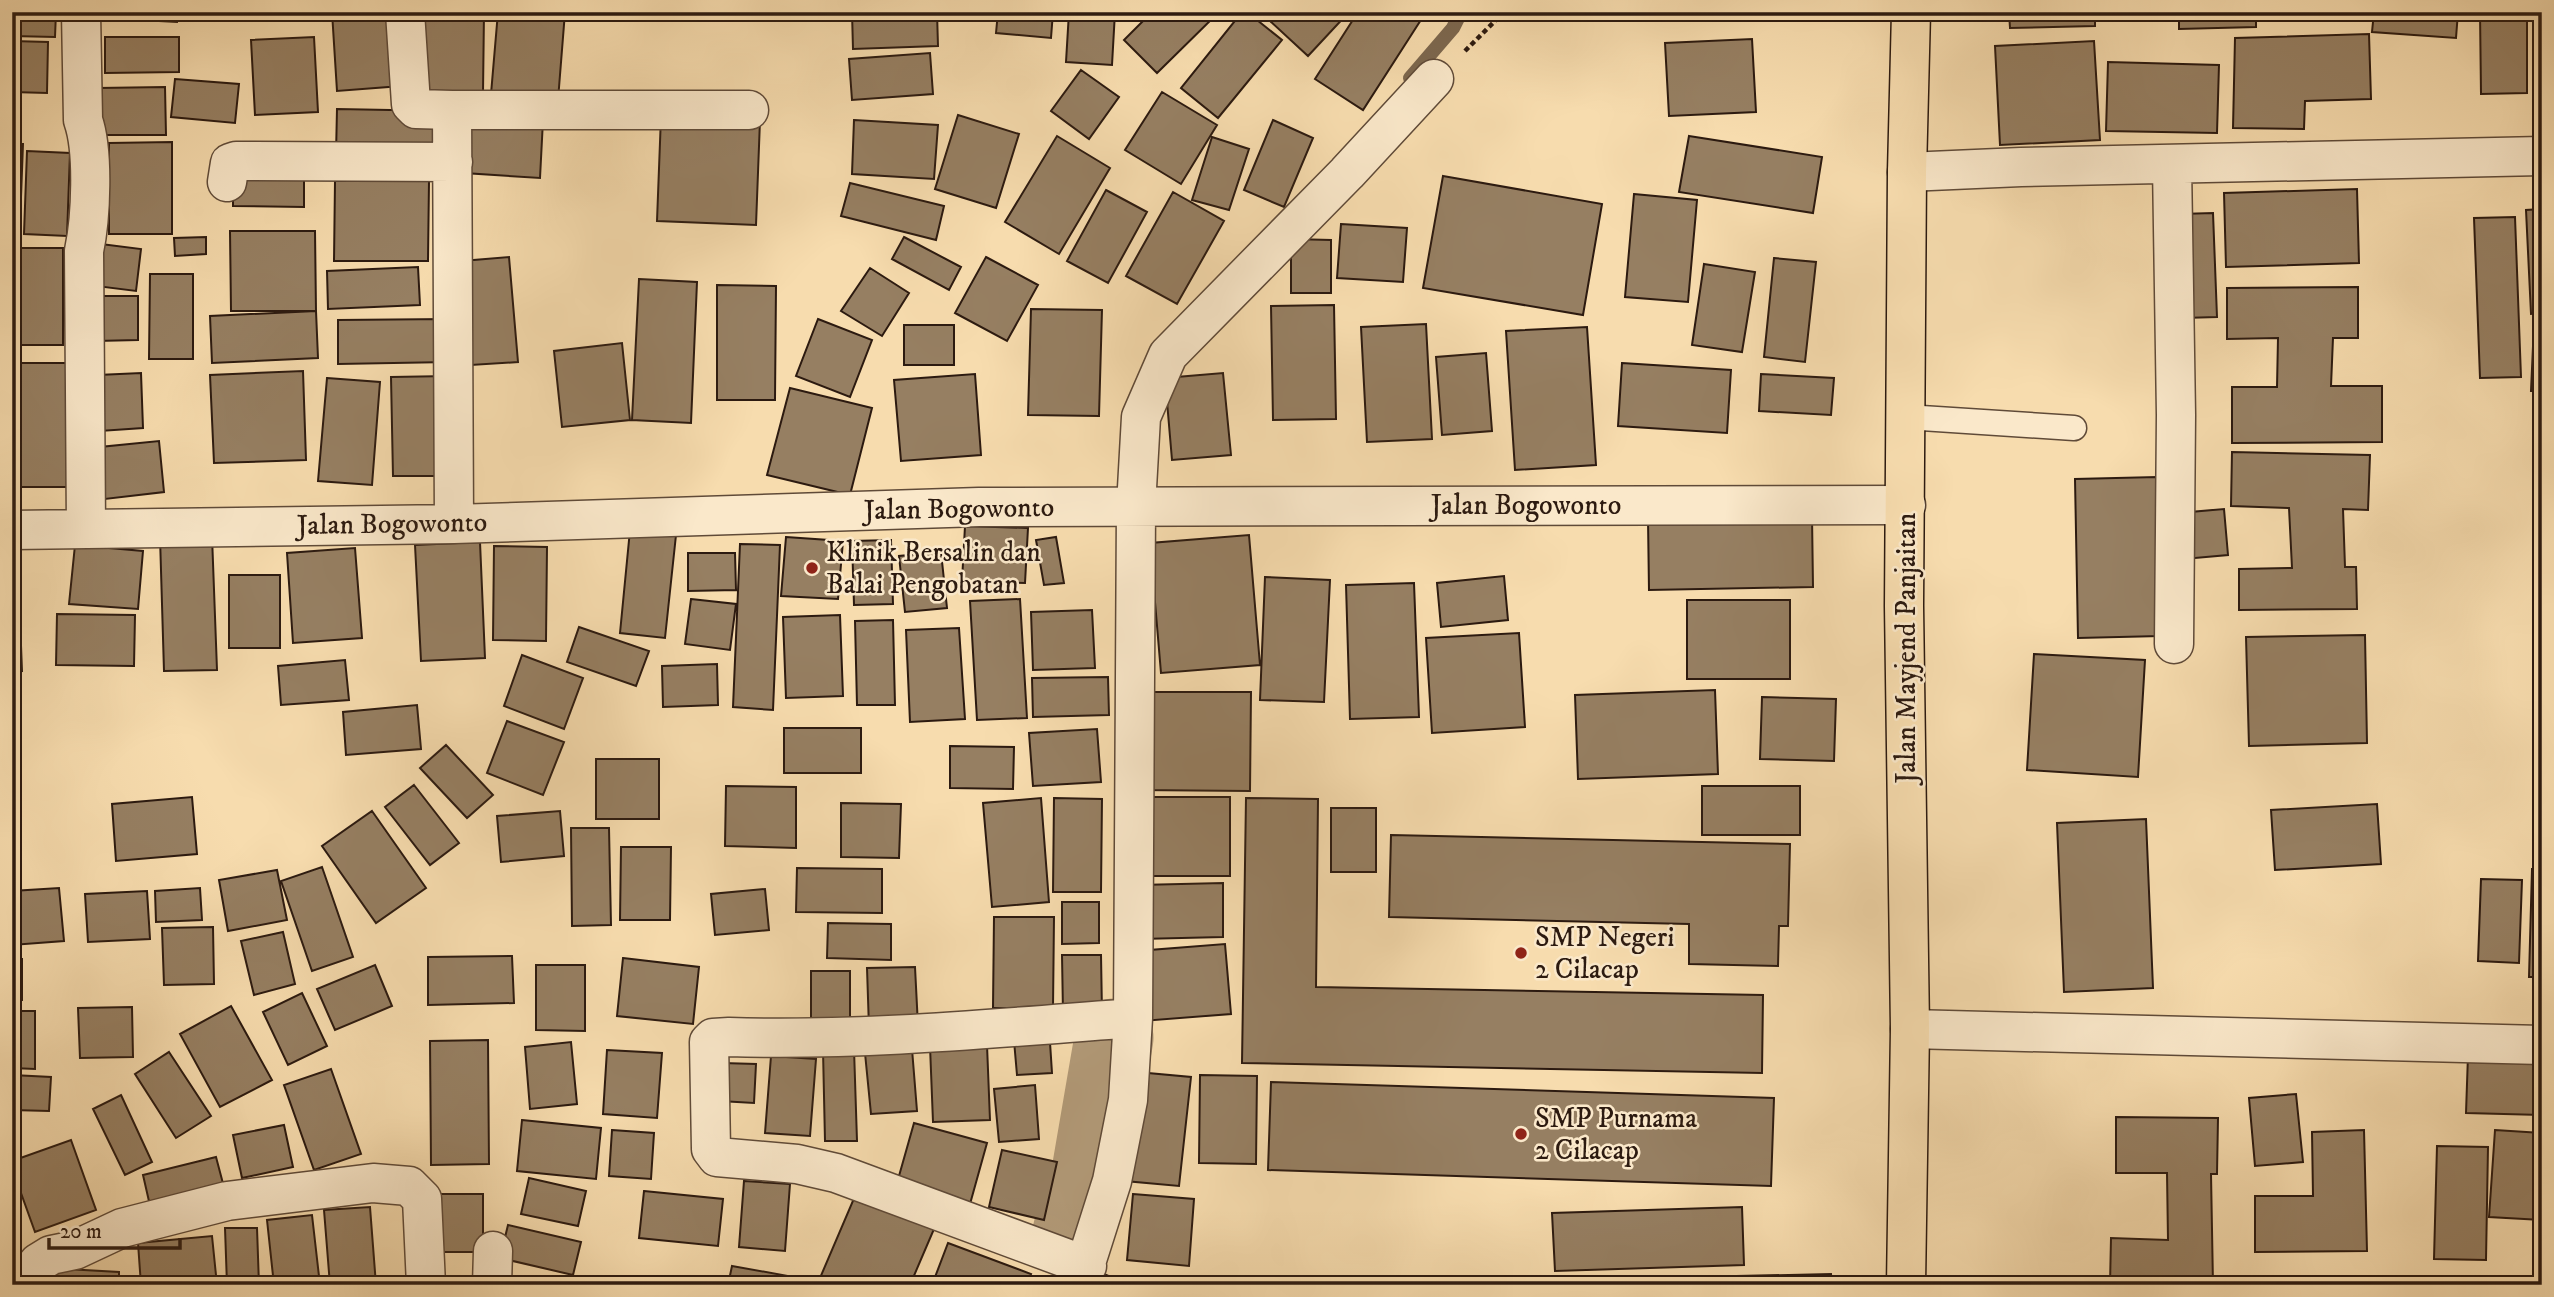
<svg xmlns="http://www.w3.org/2000/svg" width="2554" height="1297" font-family="'IM FELL DW Pica',serif">
  <rect width="100%" height="100%" fill="#f7dcae"/>
  <filter id="stains"><feTurbulence type="fractalNoise" baseFrequency=".00286" numOctaves="4"/><feColorMatrix values="0 0 0 0 .2 0 0 0 0 .09 0 0 0 0 .02 0 0 0 .5 -.17"/></filter>
  <radialGradient id="worn" r=".72"><stop offset=".6" stop-color="#630" stop-opacity="0"/><stop offset="1" stop-color="#630" stop-opacity=".3"/></radialGradient>
  <g fill="none" stroke-linecap="round" stroke-linejoin="round">
    <path stroke="#7c674e" stroke-width="14" d="M1410,78l43,-50 8,-16"/>
    <path stroke="#b29a78" stroke-width="79" d="M1072,1232l19,-60 23,-134"/>
  </g>
  <path fill="#967f62" stroke="#2c1a10" stroke-width="2" d="M12,12h44l-1,25 -43,-1z
    M102,12h76l-1,10 -75,-4z
    M193,12h53v8l-53,-1z
    M258,12h60v4l-60,3z
    M332,12h64l5,74 -64,5z
    M420,12h64l-1,81h-63z
    M498,12h67l-7,88 -67,-6z
    M852,12h85l1,34 -85,3z
    M998,12h55l-2,26 -55,-5z
    M1069,12h46l-3,53 -46,-3z
    M1152,12h67l-62,61 -33,-33z
    M1242,12h5l35,28 -64,78 -37,-30z
    M1278,12h71l-41,44 -38,-35z
    M1358,12h68l-63,98 -48,-31z
    M2009,12h86v14l-85,2z
    M2179,12h77v15l-77,2z
    M2374,12h84l-2,26 -84,-6z
    M2480,12h47v81l-46,1z
    M2369,34l2,65 -66,2 -1,28 -71,-1 2,-90z
    M105,37h74v35l-74,1z
    M314,37l4,75 -63,3 -4,-75z
    M1752,39l4,73 -87,4 -4,-73z
    M12,41l36,1 -1,51 -35,-1z
    M2094,41l6,99 -100,5 -5,-99z
    M930,53l3,41 -81,6 -3,-41z
    M2108,62l111,3 -2,68 -111,-2z
    M1081,70l38,27 -30,42 -38,-28z
    M175,79l64,5 -4,39 -64,-6z
    M165,87l1,48h-68v-47z
    M1162,92l55,33 -36,59 -56,-34z
    M337,109l106,2 -1,45 -106,-2z
    M958,115l61,19 -23,74 -61,-19z
    M467,116l76,4 -3,58 -76,-5z
    M661,116l99,4 -4,105 -99,-4z
    M854,120l84,5 -4,54 -82,-5z
    M1273,120l40,18 -29,69 -40,-17z
    M1057,136l53,32 -51,86 -54,-32z
    M1689,136l133,21 -9,56 -134,-21z
    M1212,137l37,12 -20,61 -37,-10z
    M172,142v92h-63v-91z
    M12,144h11l-2,53 -9,-1z
    M27,151l43,2 -3,83 -43,-2z
    M233,170h71v37l-71,-1z
    M1443,176l159,28 -19,111 -160,-27z
    M335,181h94l-1,80h-94z
    M850,183l94,23 -8,34 -95,-24z
    M2357,189l2,74 -133,4 -2,-74z
    M1106,190l41,22 -39,71 -41,-22z
    M1173,192l51,29 -47,83 -51,-28z
    M1634,194l63,6 -9,102 -63,-5z
    M2542,209v104l-11,1 -5,-104z
    M2213,213l4,104 -34,1 -3,-104z
    M2515,217l6,160 -41,1 -6,-160z
    M1341,224l66,4 -4,54 -66,-4z
    M230,231h85l1,80h-85z
    M206,237v17l-31,2 -1,-18z
    M904,237l57,30 -12,23 -57,-31z
    M1291,239l40,1v53h-40z
    M93,243l48,6 -5,42 -48,-6z
    M19,248h44v97h-44z
    M509,257l9,105 -47,3 -9,-104z
    M986,257l52,28 -31,56 -52,-28z
    M1774,258l42,4 -11,100 -41,-5z
    M1704,264l51,8 -13,80 -50,-7z
    M418,267l2,38 -92,4 -1,-38z
    M870,268l39,25 -27,43 -41,-25z
    M150,274h43v85h-44z
    M639,279l58,3 -6,141 -59,-3z
    M717,285l59,1 -1,114h-58z
    M2358,287v51h-25l-2,48h51v56l-150,1v-56h45l1,-49 -51,1v-51z
    M95,296h43v44l-42,1z
    M1334,305l2,114 -63,1 -2,-114z
    M1031,309l71,1 -3,106 -71,-1z
    M316,311l2,47 -106,5 -2,-47z
    M448,319l1,43 -111,2v-44z
    M818,319l54,21 -22,57 -54,-21z
    M1426,324l6,115 -65,3 -6,-115z
    M2534,324h8v67h-11z
    M904,325h50v40h-50z
    M1587,327l9,138 -81,5 -9,-139z
    M622,343l8,77 -68,7 -8,-76z
    M1486,353l6,78 -50,4 -6,-78z
    M19,363h58v124h-58z
    M1622,363l109,7 -4,63 -109,-7z
    M303,371l3,89 -92,3 -4,-88z
    M141,373l2,55 -43,3 -2,-56z
    M1223,373l8,82 -59,5 -7,-82z
    M975,374l6,81 -80,6 -7,-81z
    M1761,374l73,4 -3,37 -72,-4z
    M449,376l2,100h-58l-2,-99z
    M327,378l53,4 -8,103 -54,-4z
    M790,388l82,20 -22,87 -83,-20z
    M159,441l5,51 -59,7 -5,-52z
    M2232,452l138,3 -2,55 -25,-1 2,58h11l1,42 -118,1v-41l53,-1 -3,-60 -58,-2z
    M2157,477l3,159 -82,2 -3,-159z
    M2224,509l4,46 -44,4 -5,-46z
    M1812,516l1,71 -164,3 -1,-71z
    M965,526l63,2 -3,55 -63,-2z
    M630,530l46,5 -11,103 -45,-5z
    M1249,535l11,130 -99,8 -11,-130z
    M212,536l5,134 -53,1 -4,-134z
    M786,537l57,4 -5,58 -57,-3z
    M1056,537l8,46 -20,2 -8,-45z
    M891,540l2,64 -39,1 -2,-64z
    M480,542l5,116 -64,3 -6,-116z
    M740,544l40,1 -7,165 -40,-3z
    M75,545l68,6 -5,58 -69,-5z
    M494,546l53,1 -1,94 -53,-1z
    M355,548l7,90 -69,5 -6,-90z
    M941,552l6,56 -42,4 -6,-56z
    M688,553h47l1,37 -48,1z
    M229,575h51v73h-51z
    M1504,576l4,44 -67,7 -4,-44z
    M1265,577l65,3 -6,122 -64,-2z
    M1414,583l5,134 -69,2 -4,-134z
    M691,599l45,5 -6,46 -45,-6z
    M1020,599l7,119 -50,2 -7,-119z
    M1687,600h103v79h-103z
    M1092,610l3,58 -62,2 -2,-58z
    M57,614l78,1 -1,51 -78,-1z
    M840,615l3,81 -57,2 -3,-81z
    M20,620l2,51 -10,1v-51z
    M893,620l2,85h-38l-2,-84z
    M579,627l70,24 -13,35 -69,-24z
    M959,628l6,91 -55,3 -4,-92z
    M1519,633l6,94 -93,6 -6,-95z
    M2365,635l2,108 -118,3 -3,-109z
    M2034,654l111,6 -7,117 -111,-7z
    M522,655l61,23 -19,51 -60,-23z
    M345,660l4,40 -68,5 -3,-39z
    M717,664l1,41 -55,2 -1,-41z
    M1108,677l1,38 -76,2 -1,-39z
    M1715,690l3,84 -140,5 -3,-84z
    M1137,692h114l-1,99 -113,-1z
    M1762,697l74,2 -2,62 -74,-2z
    M417,705l4,44 -75,6 -3,-43z
    M507,721l57,21 -21,53 -56,-22z
    M784,728h77v45h-77z
    M1097,729l4,53 -68,4 -4,-53z
    M446,745l47,50 -26,23 -47,-50z
    M950,746l64,1 -1,42 -63,-1z
    M596,759h63v60h-63z
    M414,785l45,58 -29,22 -45,-58z
    M726,786l70,1v61l-71,-2z
    M1702,786h98v49h-98z
    M192,797l5,57 -81,7 -4,-57z
    M1139,797h91v79h-90z
    M1041,798l8,104 -57,5 -9,-104z
    M1054,798l48,1 -1,93h-48z
    M1246,798l72,1 -2,188 447,8 -1,78 -520,-10z
    M841,803l60,1 -2,54 -58,-1z
    M2377,804l4,60 -106,6 -4,-60z
    M1331,808h45v64h-45z
    M372,811l54,77 -50,35 -54,-77z
    M560,811l4,45 -63,6 -4,-46z
    M2146,819l7,169 -89,4 -7,-169z
    M571,828h38l2,97 -39,1z
    M1391,835l399,9 -2,82h-9l-1,40 -89,-2v-40l-300,-7z
    M621,847h50l-1,73h-50z
    M322,867l31,90 -41,14 -31,-90z
    M797,868l85,1v44l-86,-1z
    M2532,869h10v108h-13z
    M277,870l10,50 -59,11 -9,-51z
    M2481,879l41,1 -3,83 -41,-2z
    M1223,883v54l-83,2 -1,-54z
    M59,888l5,53 -52,4v-54z
    M200,888l2,32 -46,2 -1,-31z
    M765,889l4,41 -54,5 -4,-41z
    M147,891l3,48 -62,3 -3,-48z
    M1062,902h37v41l-37,1z
    M994,917h60l-1,91h-60z
    M828,923l63,1v36l-64,-2z
    M213,927l1,57 -50,1 -2,-57z
    M283,932l12,52 -41,11 -13,-54z
    M1225,944l6,70 -89,7 -5,-70z
    M1062,955h39l1,58h-39z
    M512,956l2,47 -86,2v-48z
    M623,958l76,9 -6,57 -76,-8z
    M12,959h10v41h-10z
    M375,965l17,41 -57,24 -18,-41z
    M536,965h49v66l-49,-1z
    M915,967l3,59 -49,2 -2,-60z
    M811,971h39v62h-39z
    M302,993l25,53 -39,19 -25,-53z
    M231,1006l41,74 -52,27 -40,-73z
    M132,1007l1,50 -53,1 -2,-50z
    M12,1011h23v58l-23,-1z
    M1049,1027l3,46 -35,2 -4,-46z
    M488,1040l1,124 -58,1 -1,-124z
    M571,1042l6,62 -47,5 -5,-62z
    M987,1045l3,75 -57,2 -3,-76z
    M854,1049l3,92h-32l-2,-91z
    M912,1049l5,62 -46,3 -6,-61z
    M607,1050l55,3 -5,65 -54,-4z
    M169,1052l42,64 -35,22 -41,-64z
    M2468,1055l74,2v58l-76,-2z
    M771,1056l45,3 -6,77 -45,-3z
    M722,1063l34,1 -2,39 -34,-2z
    M331,1069l30,85 -47,16 -30,-85z
    M1137,1072l54,5 -12,109 -54,-5z
    M12,1075l39,2 -2,34 -37,-1z
    M1200,1075l57,1 -1,88 -57,-1z
    M1271,1082l503,16 -3,88 -503,-16z
    M1035,1085l4,54 -40,3 -5,-53z
    M2296,1094l7,68 -48,4 -6,-68z
    M121,1095l31,67 -27,13 -32,-66z
    M2116,1117l102,1 -1,56h-6l2,111h-103l1,-47 57,2 -1,-67h-51z
    M522,1120l79,8 -5,51 -79,-8z
    M914,1123l73,20 -17,61 -73,-21z
    M284,1125l9,42 -51,11 -9,-43z
    M612,1130l42,3 -3,46 -42,-3z
    M2364,1130l3,121 -112,1v-56h58l-1,-64z
    M2495,1130l47,3v87l-53,-3z
    M71,1140l25,70 -61,22 -23,-64v-7z
    M2437,1146l51,1 -2,113 -52,-1z
    M1002,1150l55,12 -13,58 -55,-13z
    M216,1157l9,34 -74,19 -8,-35z
    M529,1178l57,13 -8,35 -57,-12z
    M744,1181l46,3 -5,67 -46,-4z
    M644,1191l79,8 -5,47 -79,-8z
    M440,1194h43v58h-43z
    M1133,1194l61,5 -5,67 -62,-6z
    M855,1196l79,33 -24,56h-93z
    M370,1207l6,78h-46l-6,-75z
    M1742,1207l2,58 -189,6 -3,-58z
    M312,1215l8,70h-46l-7,-65z
    M508,1225l73,17 -8,33 -73,-17z
    M225,1228h32l2,57h-32z
    M212,1236l5,49h-76l-3,-42z
    M948,1243l83,31 -5,11h-94z
    M20,1244l1,36h-9v-35z
    M732,1266l56,10 -1,9h-59z
    M48,1268l71,4v13h-71z
    M1095,1270l34,15h-41z
    M1831,1274l1,11h-95v-9z
    M2449,1279l75,5 -1,1h-75z
    M1542,1282l92,2 -92,1z"/>
  <g fill="none" stroke-linecap="round" stroke-linejoin="round">
    <g stroke="#5f4a38" stroke-width="27">
      <path id="lane" d="M1906,417l168,11"/>
    </g>
    <g stroke="#5f4a38" stroke-width="41">
      <path id="street" d="M81,12l2,108c11,31 8,98 1,131l2,278
        M405,12l6,92 5,5 36,1
        M2172,165l4,250 -2,229
        M1907,172l114,-5 521,-11
        M227,182l3,-19 6,-2 217,1
        M454,524l-2,-414h297
        M12,530l442,-6 525,-17 927,-2
        M1910,1029l632,16
        M1087,1266l-251,-93 -39,-9 -80,-7 -6,-8 -2,-107 4,-4 16,-1c135,4 269,-9 404,-19
        M31,1285v-11l7,-11 13,-8 24,-5 47,-22 105,-27 146,-18 36,3 13,13 4,86
        M492,1285l1,-34
        M1079,1285l33,-104 16,-81 5,-82 3,-512 5,-89 27,-62 179,-182 87,-94"/>
    </g>
    <g stroke="#2c1a10" stroke-width="41">
      <path id="highway" d="M1906,1285l4,-256 -6,-423 3,-434 4,-160"/>
    </g>
    <path stroke="#2c1a10" stroke-width="4.5" stroke-dasharray="5 3.5" stroke-linecap="butt" d="M1465,51l39,-39"/>
    <use href="#lane" stroke="#fae8ca" stroke-width="24"/>
    <use href="#street" stroke="#fae8ca" stroke-width="38"/>
    <use href="#highway" stroke="#f7dcae" stroke-width="38"/>
  </g>
  <g fill="#8f2418" stroke="#fae8ca" stroke-width="2.5">
    <circle cx="812" cy="568" r="7"/>
    <circle cx="1521" cy="953" r="7"/>
    <circle cx="1521" cy="1134" r="7"/>
  </g>
  <g text-anchor="middle" dominant-baseline="central" stroke-width="5" stroke-linejoin="round" paint-order="stroke">
    <g font-size="28" fill="#2c1a10" stroke="#fae8ca">
      <text x="1526" y="505">Jalan Bogowonto</text>
      <text transform="translate(959 509) rotate(-1)">Jalan Bogowonto</text>
      <text transform="translate(392 524) rotate(-1)">Jalan Bogowonto</text>
      <text transform="translate(1906 648) rotate(-90)">Jalan Mayjend Panjaitan</text>
    </g>
    <g font-size="28" fill="#2c1a10" stroke="#fae8ca" text-anchor="start">
      <text x="826" y="552">Klinik Bersalin dan<tspan x="826" dy="32">Balai Pengobatan</tspan></text>
      <text x="1535" y="937">SMP Negeri<tspan x="1535" dy="32">2 Cilacap</tspan></text>
      <text x="1535" y="1118">SMP Purnama<tspan x="1535" dy="32">2 Cilacap</tspan></text>
    </g>
  </g>
  <rect width="2554" height="1297" fill="none" stroke="#f7dcae" stroke-width="42"/>
  <rect x="14" y="14" width="2526" height="1269" fill="none" stroke="#2c1a10" stroke-width="3.5"/>
  <rect x="21" y="21" width="2512" height="1255" fill="none" stroke="#2c1a10" stroke-width="2"/>
  <path d="M49 1238v10h131v-10" fill="none" stroke="#2c1a10" stroke-width="3.5"/>
  <text x="60" y="1238" font-size="21" fill="#2c1a10" stroke="#fae8ca" stroke-width="5" paint-order="stroke">20 m</text>
  <rect width="100%" height="100%" filter="url(#stains)"/>
  <rect width="100%" height="100%" fill="url(#worn)"/>
</svg>
